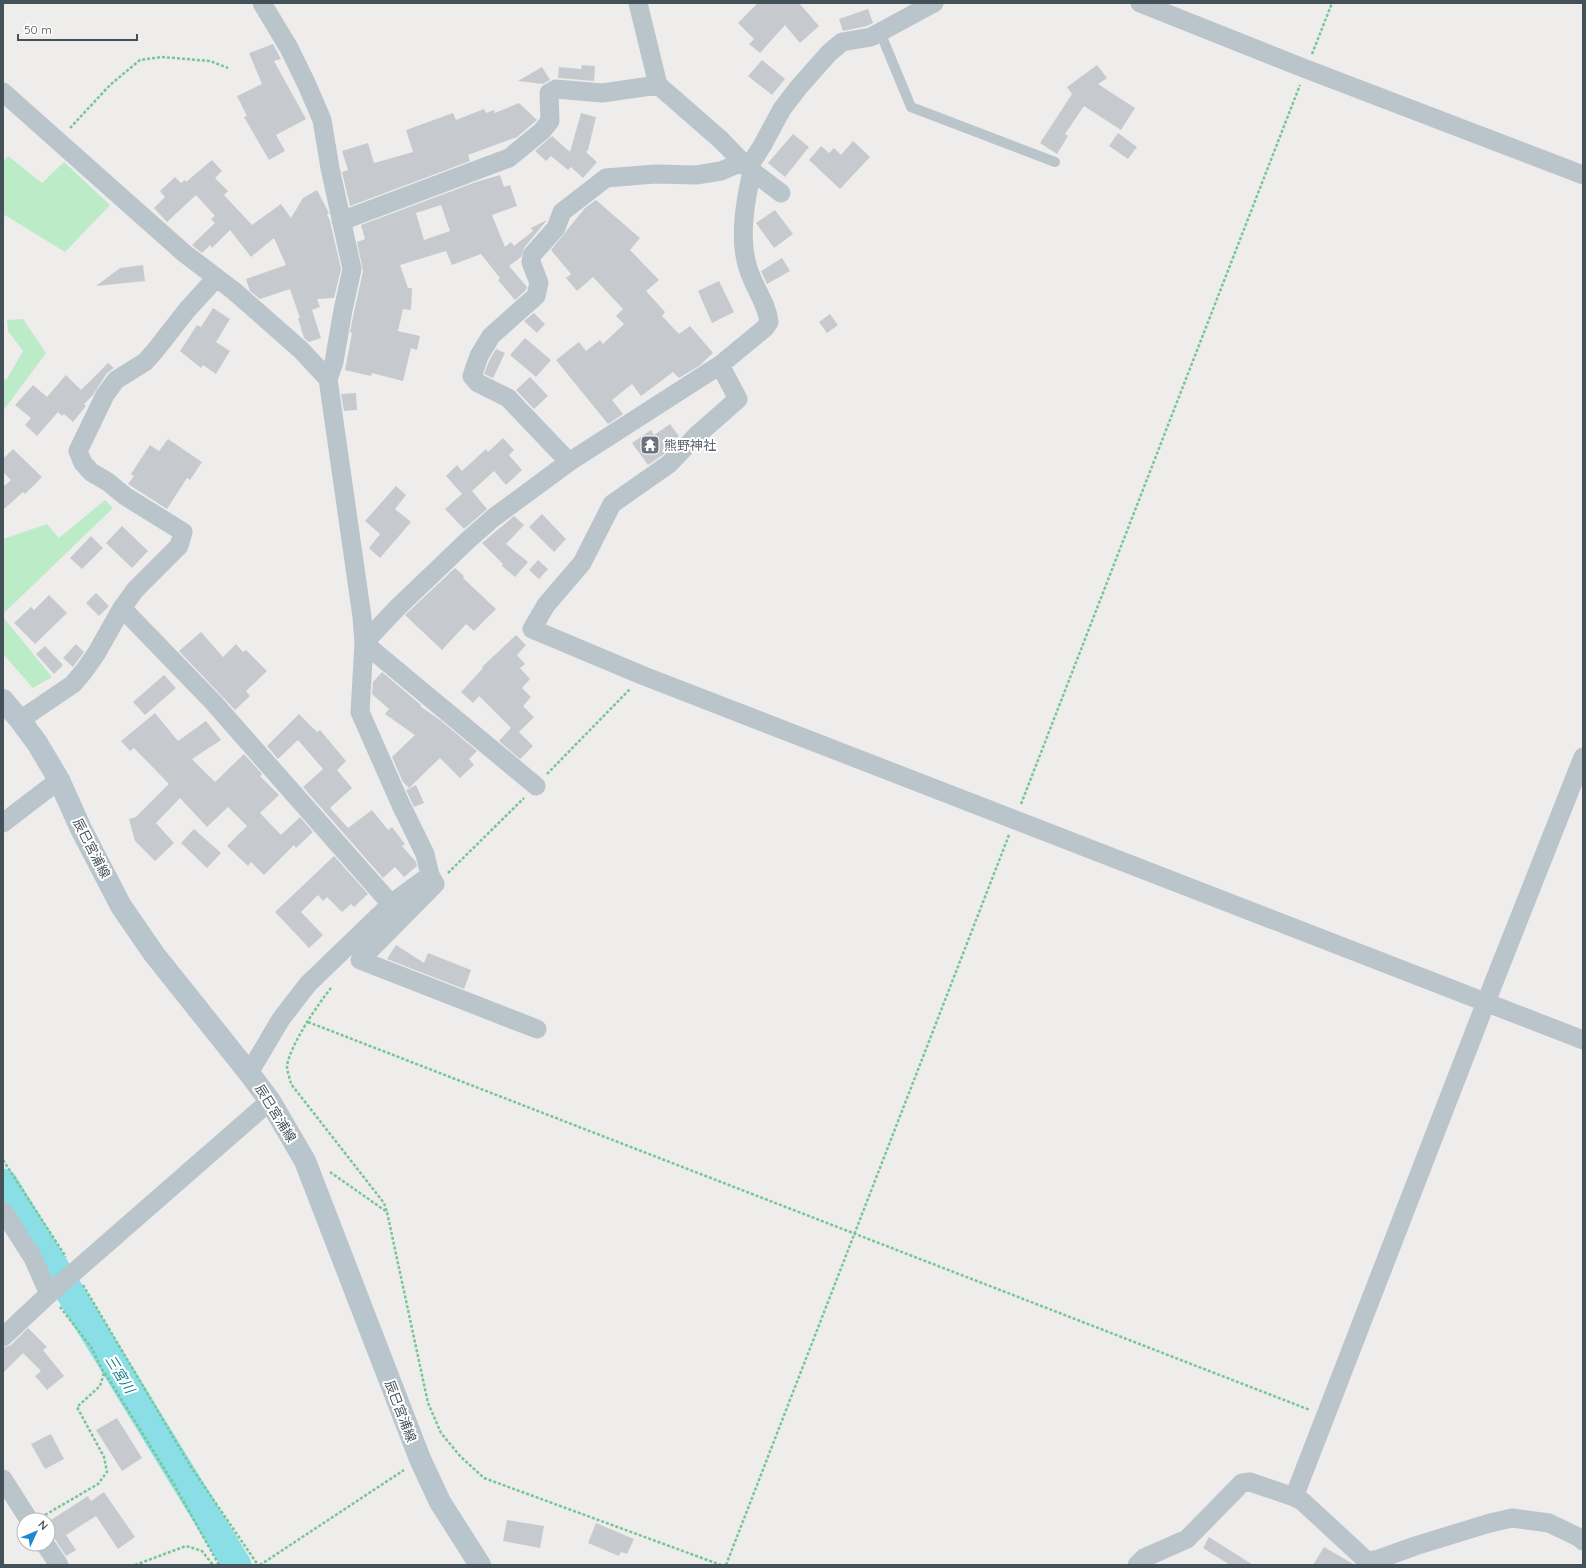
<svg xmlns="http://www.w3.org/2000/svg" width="1586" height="1568" font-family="Quicksand,'Noto Sans JP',sans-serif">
  <rect width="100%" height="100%" fill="#efecec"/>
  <path fill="#bbebc7" d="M8,156l34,27 22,-21 46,43 -45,47 -62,-38v-51z
    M23,319l23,34 -43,58v-31l4,-1 16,-28 -15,-20 -1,-11z
    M105,500l8,8 -110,106v-75l44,-15 12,14z
    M3,617l49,60 -19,11 -30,-34z"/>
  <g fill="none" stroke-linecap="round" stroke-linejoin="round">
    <path stroke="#8adfe6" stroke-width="29" d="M3,1183l234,382"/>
  </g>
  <path fill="#c6cacf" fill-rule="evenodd" d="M758,3h41l20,23 -19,17 -15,-18 -25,28 -11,-9 5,-5 -16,-16z
    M868,9l5,14 -6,3 -24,5 -4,-12z
    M273,44l8,15 -7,2 32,58 -30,16 9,16 -16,9 -25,-43 3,-1 -10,-20 25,-12 -13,-31z
    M762,60l23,19 -13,16 -24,-19z
    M582,65l13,1 -1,15 -36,-3 1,-11 22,2z
    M1097,65l10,13 -9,6 37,24 -14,22 -37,-24 -19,28 3,2 -11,18 -17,-11 32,-49 -5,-7z
    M542,67l8,13 -7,4 -25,-3z
    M519,103l18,17 -20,17 -49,18 2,6 -120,45 -8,-34 6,-2 -6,-19 26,-8 6,20 39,-11 -7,-22 47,-17 3,7 28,-11 2,4 8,-3 1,3z
    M581,113l15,4 -8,33 -2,2 11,10 -14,16 -12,-11 -3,3 -17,-14 -5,5 -11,-10 17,-15 18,16z
    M1118,133l19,14 -9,12 -19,-13z
    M793,134l16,13 -24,30 -17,-14z
    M853,141l17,16 -30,32 -31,-29 12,-14 8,7 5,-5 7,7z
    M212,160l10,11 -7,7 13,13 -4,4 28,30 29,-21 10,14 12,-20 14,-8 12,23 -2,1 3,7 11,48 -7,29 -17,1 3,8 -8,3 9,28 -12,4 -5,-4 -6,-20h2l-10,-29 -30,10 -10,-8 -4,-12 40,-14 -12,-27 -23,19 -21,-27 -18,18 -2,-3 -8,8 -10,-8 23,-22 -4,-4 4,-3 -19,-21 -29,27 -13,-14 11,-11 -5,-6 15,-14 6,6 4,-3 1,2z
    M500,175l4,12 6,-2 7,21 -25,9 13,32 6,-5 3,4 19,-15 -2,-3 16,-8 -23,28 -3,9 -12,9 18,21 -1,3 -11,10 -17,-20 2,-2 -19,-24 -29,11 -6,-14 -46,14 8,23h4l-1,22 -8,-1 -5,22 22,5 -3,14 -6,-2 -8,33 -31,-8 -1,3 -26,-6 7,-37 -2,-1 4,-20 9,-41 -6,-29 8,-3 -4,-14 115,-43zM441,205l9,26 -26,9 -8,-27z
    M596,200l44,38 -10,12 29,30 -13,11 19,21 -3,4 17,18 11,-8 23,27 -14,13 -20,12 -6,-6 -32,24 -9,-12 -20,16 11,14 -15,10 -52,-64 23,-18 7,9 14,-11 3,4 21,-20 -8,-8 7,-7 -30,-32 -16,14 -11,-13 5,-4 -20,-24 34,-42z
    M775,210l18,24 -19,14 -18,-25z
    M782,258l8,13 -23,13 -6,-13z
    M143,265l2,16 -49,5 24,-18z
    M719,281l15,31 -22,11 -14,-32z
    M213,308l17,11 -14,23 14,9 -14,23 -13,-9 -2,3 -21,-17 17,-26 4,2z
    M534,313l11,11 -8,9 -13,-12z
    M830,314l8,11 -11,8 -8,-11z
    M525,338l26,22 -15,17 -26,-22z
    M496,349l9,4 -12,25 -9,-4 5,-13z
    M108,363l6,5 -7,5 -14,22 -9,9 2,2 -13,16 -9,-8 -2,2 -4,-4 -21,24 -12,-11 6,-7 -16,-13 18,-20 14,12 19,-22 15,15z
    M530,377l18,19 -14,13 -18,-19z
    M356,393l1,17 -13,1 -3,-17z
    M670,424l9,12 -15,11 3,3 -3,4 -16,11 -16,-22 19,-13 3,5z
    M503,438l11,12 -5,5 13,15 -16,15 -12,-14 -22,20 15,18 -23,20 -19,-20 17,-15 -16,-18 11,-11 5,6 24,-22 2,3z
    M168,439l34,23 -12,18 -3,-2 -20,31 -39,-25 6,-8 -3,-2 19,-29 9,6z
    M13,449l29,28 -17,17 -2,-2 -20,18v-23l8,-7 -8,-8v-13z
    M396,486l10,9 -11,14 16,13 -31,36 -11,-10 11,-14 -15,-13z
    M542,514l24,25 -12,13 -25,-25z
    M514,516l10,9 -18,19 22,18 -13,15 -13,-11 1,-2 -21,-21z
    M122,526l26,25 -16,17 -26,-25z
    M91,536l12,12 -21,21 -12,-11z
    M538,560l10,9 -9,10 -10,-9z
    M455,568l9,8 -1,2 33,31 -22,22 -8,-7 -24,26 -37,-35z
    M96,593l13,13 -10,10 -13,-13z
    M49,595l18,18 -32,31 -21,-21 17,-16 3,3z
    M201,632l22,25 13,-13 7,8 3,-2 21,21 -21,20 4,5 -15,14 -56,-59z
    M516,635l10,10 -9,10 8,9 -5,4 10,11 -8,9 9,9 -8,9 11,11 -15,15 14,14 -13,13 -21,-18 12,-13 -32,-32 -6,7 -12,-11 22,-24 -1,-1z
    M76,644l8,8 -11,15 -10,-9z
    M45,646l18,19 -9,9 -18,-20z
    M382,672l39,33 -1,1 20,14 37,31 -8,8 5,6 -14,13 -20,-20 -31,30 -6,-6 -11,-25 23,-22 -30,-21 4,-5 -17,-15 1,-12z
    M164,675l12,13 -31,27 -12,-13z
    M155,713l23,28 28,-20 15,19 -29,19 23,23 29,-28 18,20 -2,2 19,19 -19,18 21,22 19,-18 13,15 -17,16 -2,-3 -30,30 -13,-13 -3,4 -21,-20 20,-20 -19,-19 -21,20 -27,-29 -24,25 18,20 -19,18 -20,-20 -6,-22 7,-2 33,-33 -35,-36 -4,3 -9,-10z
    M299,714l18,18 3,-2 26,31 -9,9 15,18 -22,20 18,20 24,-18 16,20 4,-3 13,17 -3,2 14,16 1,4 -13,11 -9,-10 -12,11 -80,-91 20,-18 -25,-29 -20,19 -11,-13z
    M416,785l8,18 -10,4 -8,-17z
    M194,829l27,24 -14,15 -26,-25z
    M334,856l34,38 -14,13 -3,-3 -9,8 -15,-15 -4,4 -5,-6 -17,17 22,23 -14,13 -34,-36z
    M396,945l28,18 4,-10 43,17 -7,19 -77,-30z
    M28,1328l19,19 -4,3 21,26 -17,14 -12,-14 6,-5 -18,-18 -20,20v-25l8,-3z
    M117,1418l25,40 -20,13 -26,-41z
    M51,1434l13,25 -19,10 -14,-25z
    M104,1492l31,45 -17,12 -22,-33 -30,19 10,15 -10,6 -12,-18 -6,-6v-10l40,-26 3,5z
    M507,1520l37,6 -4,22 -37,-7z
    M596,1523l38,16 -7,15 -6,-2 -2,4 -31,-13z
    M1209,1537l44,28h-23l-27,-17z
    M1324,1547l31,18h-42z"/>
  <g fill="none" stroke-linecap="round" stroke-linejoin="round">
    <path stroke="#75c794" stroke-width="2.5" stroke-dasharray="3 2" stroke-linecap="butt" d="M1312,54l20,-51
      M70,128l40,-43 30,-25 22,-3 48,4 18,7
      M547,774l83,-85
      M1021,804l279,-719
      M448,873l76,-75
      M331,988c-13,16 -41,57 -44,78 0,5 3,13 4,18l93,119 3,9
      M308,1022l1002,388
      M3,1160l63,97
      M330,1172l57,40 41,191 13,30 19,23 24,22 237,87
      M83,1285l108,182 67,98
      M105,1373l70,113 44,79
      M45,1515l53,-31 9,-12 -3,-15 -27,-50 23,-21 4,-13 -13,-26 -31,-40
      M135,1565l51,-19 16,5 11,14
      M260,1565l144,-95
      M726,1565l283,-730"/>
    <path stroke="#bac5cb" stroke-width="10" d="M880,32l31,75 144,55"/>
    <path stroke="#bac5cb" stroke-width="19" d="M262,3l27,45 18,37 15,35 8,48 22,101 -9,41 -9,52 -6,17 34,238 2,26 -4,69 41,93 24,49 5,21 5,9 -75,76 177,69
      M638,3l20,82 63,55 27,28 33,25
      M1140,3l166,66 277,106
      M3,92l181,161 50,38 67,59 27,29
      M748,168l14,-22 20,-37 16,-21 31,-35 13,-11 29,-5 63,-34
      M341,221l168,-63 33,-27 8,-10 -1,-28 7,-4 46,4 56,-8
      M720,365l18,34 -42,37 -27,28 -57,40 -30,59 -36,42 -14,24 112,47 939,364
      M569,462l-61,-64 -30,-15 -6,-7 7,-20 12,-20 45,-40 3,-13 -8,-21 1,-7 24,-27 6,-16 44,-34 49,-4 41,1 25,-4 21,-9
      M122,608l91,94 178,202
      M364,643l34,-36 69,-66 26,-23 76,-56 151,-97 45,-37 4,-6c-2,-18 -14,-33 -20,-51 -11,-30 -4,-69 3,-100
      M364,643l172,143
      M20,720l53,-36 11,-13 12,-17 26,-46 13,-18 44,-44 4,-14 -58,-36 -17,-14 -17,-10 -8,-9 -5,-12 27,-56 11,-15 29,-18 9,-10 33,-42 29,-32
      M3,823l56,-43
      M249,1073l32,-54 27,-35 83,-80 38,-28
      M3,1211l30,47 16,36
      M3,1337l46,-43 221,-193
      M3,1479l26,41
      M1294,1497l192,-495 97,-245
      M45,1544l14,21
      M1137,1565l7,-7 43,-19 55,-56 8,-1 44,15 8,4 65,60 12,-2 36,-13 75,-23 22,-5 37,5 31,15 3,3"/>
    <path stroke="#b8c5cd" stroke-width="22" d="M3,700l17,20 17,23 22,37 22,49 40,77 33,48 95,119 21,28 35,60 115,298 20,43 40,63"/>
  </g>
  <defs>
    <g id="temple-square" transform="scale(1)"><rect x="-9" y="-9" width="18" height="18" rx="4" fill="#6b7280" stroke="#fff"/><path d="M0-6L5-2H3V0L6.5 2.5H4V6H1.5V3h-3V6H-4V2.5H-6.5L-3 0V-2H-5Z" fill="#fff"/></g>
  </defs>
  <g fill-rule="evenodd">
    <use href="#temple-square" x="650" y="445"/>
  </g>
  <g text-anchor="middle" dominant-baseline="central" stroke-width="4" stroke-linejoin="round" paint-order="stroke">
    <g font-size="13" fill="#5b616d" stroke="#fff" text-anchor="start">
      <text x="664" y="445">熊野神社</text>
    </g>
    <g font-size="13" fill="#455158" stroke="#fff">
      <text transform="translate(92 848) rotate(63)">辰巳宮浦線</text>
      <text transform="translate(276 1113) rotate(58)">辰巳宮浦線</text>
      <text transform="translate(401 1411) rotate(69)">辰巳宮浦線</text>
    </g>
    <g font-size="14" font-style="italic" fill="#137f88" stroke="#fff">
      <text transform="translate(120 1374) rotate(58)">三宮川</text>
    </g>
  </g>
  <rect width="1586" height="1568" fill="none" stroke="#455158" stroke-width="8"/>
  <g transform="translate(36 1532) rotate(46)"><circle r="19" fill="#ffffff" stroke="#b5b9bc"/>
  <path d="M0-3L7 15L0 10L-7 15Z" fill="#2286d2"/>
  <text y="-6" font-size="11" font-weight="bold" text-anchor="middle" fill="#455158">N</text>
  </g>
  <path d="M18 34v6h119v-6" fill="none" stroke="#455158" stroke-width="2"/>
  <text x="24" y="34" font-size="12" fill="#455158" stroke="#ffffff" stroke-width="3" paint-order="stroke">50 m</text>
</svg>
